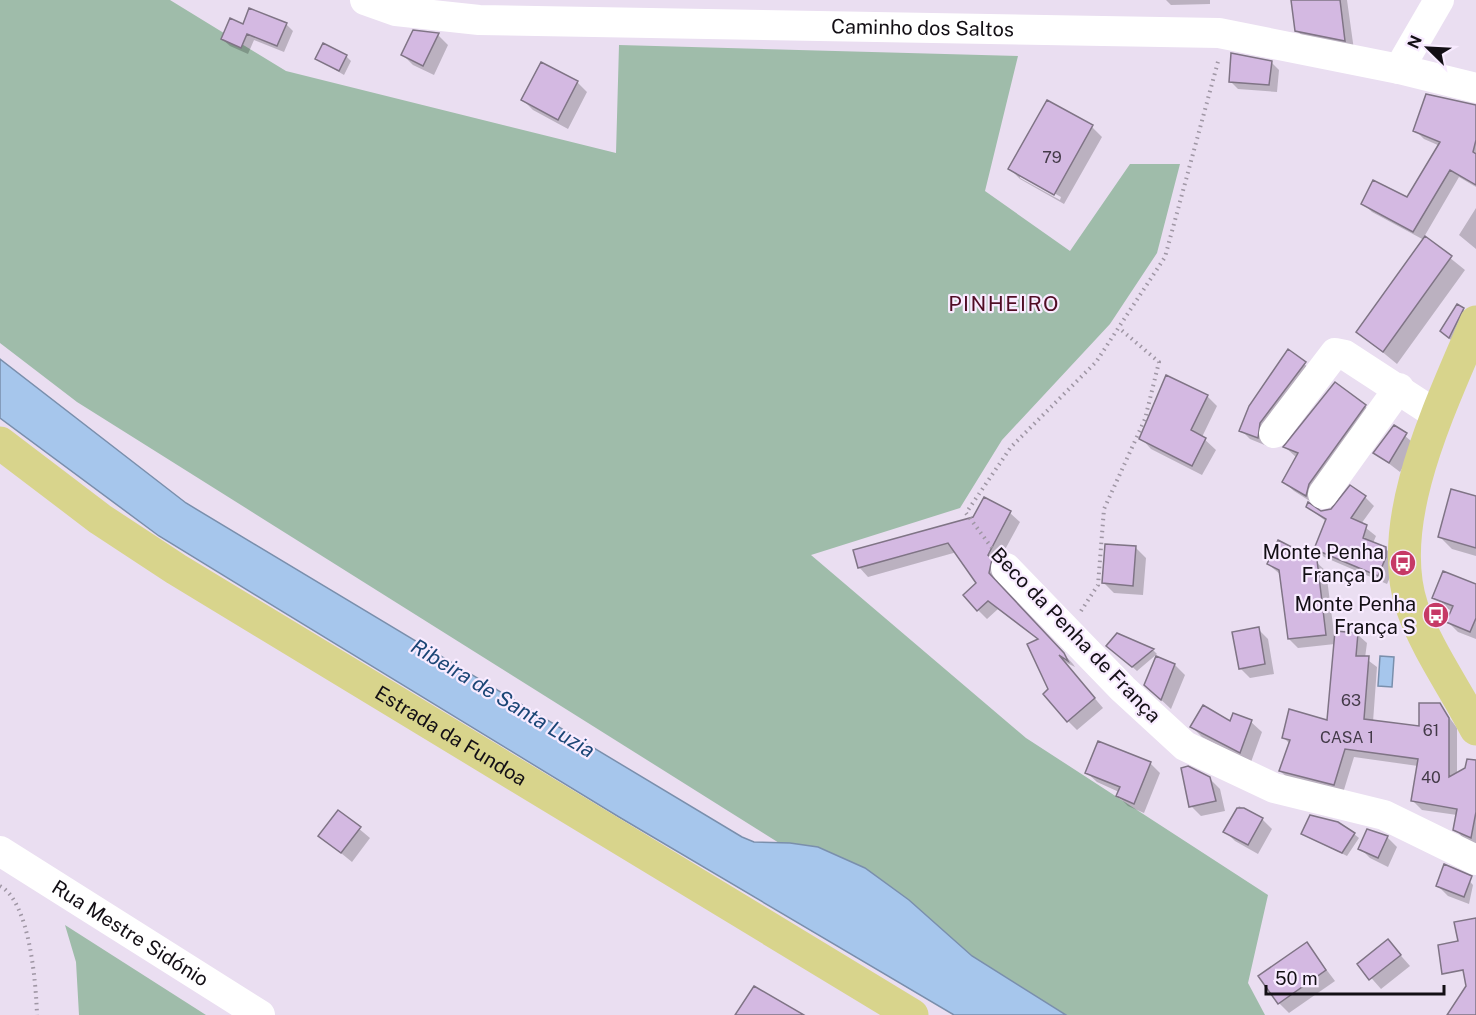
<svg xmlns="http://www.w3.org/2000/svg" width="1476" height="1015" font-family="'Public Sans',sans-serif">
  <rect width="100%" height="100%" fill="#eadef1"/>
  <path fill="#9fbcaa" d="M0,0h170l116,71 330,82 3,-108 399,11 -33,135 85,60 60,-87h50l-23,89 -47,71 -108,116 -42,68 -149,47 215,183 242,157 -20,88 17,32h-212l-976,-613 -77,-59z
    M65,925l141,90h-127l-3,-53z"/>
  <path fill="#a6c6ec" stroke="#7a8fac" stroke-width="1.5" d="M0,359l186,144 556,334 12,5 36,1 28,4 47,21 44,32 63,56 94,59h-112l-335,-198 -460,-281 -159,-118z
    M1380,656l14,1 -2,30 -14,-1z"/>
  <path fill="#0003" fill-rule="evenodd" d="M1166,0h44v4l-39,1z
    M1293,0h54l7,50 -47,-10 -11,-10z
    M286,24l7,7 -9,21 -30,-12 -6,14 -18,-8 -8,-7 22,-13z
    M438,35l10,10 -14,30 -21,-10 -10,-10z
    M346,56l5,5 -7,14 -27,-16z
    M1271,62l8,8 -2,22 -39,-3 -8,-8z
    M577,82l10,10 -19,37 -35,-19 -10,-10z
    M1476,106v81l-17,-10 -35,60 41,33 -68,94 -39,-32 66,-92 -52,-28 -9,-9 45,-4 32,-53 -16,-7 -9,-9z
    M1092,127l10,10 -38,67 -44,-25 -10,-10zM1020,174l41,23 -1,3 -40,-22z
    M1476,208v41l-17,-14z
    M1463,310l10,10 -21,21 -10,-10z
    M1288,351l26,21 -45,60 -2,14 -17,-7 -9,-9z
    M1207,396l10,10 -15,31 14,13 -14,25 -51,-26 -10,-11z
    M1365,406l10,10 -59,89 -22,-14 -11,-10 14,-23 -12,-11z
    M1394,427l22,18 -16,27 -25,-19z
    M1365,497l9,9 -13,18 15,12 -3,7 13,6 9,9v8l-8,18 -63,-27 -9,-9 12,-26 -20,-15 13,6 11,-2z
    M1476,498v58l-24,-7 -12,-12z
    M985,499l25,14 10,9 -24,44 4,4 -2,13 75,81 2,3 -12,-6 40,47 -26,22 -9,-9 -18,-32 -11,-49 -41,-31 -11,10 -9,-9 -13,-15 13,-12 -21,-31 -89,25 -9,-10 116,-49z
    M1136,548l10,10 -3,37 -29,-2 -10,-10z
    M1316,562l10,9 8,62 24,2 9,8 -2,15 12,9 -4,55 48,6 19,-23 17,23v46l19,-10v80l-13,-6 -8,-9 2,-14 -35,-5 -9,-9 5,-35 -64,-9 -11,36 -54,-14 -9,-8 10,-27 -7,-7 45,-15 7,-78 -37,4 -9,-9 -8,-64 -13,-11z
    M1476,586v53l-18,-7 -10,-10 4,-11 -8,-4 -10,-10z
    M1258,629l10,10 6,35 -24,4 -10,-10z
    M1117,635l36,15 4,4 -20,17 -24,-21z
    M1175,665l10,10 -14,34 -15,-14z
    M1234,715l17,7 11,10 -11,30 -49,-25 -10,-10 39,-4z
    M1150,763l10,10 -16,40 -16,-7 -10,-10 1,-4 -22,-10 -11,-10z
    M1209,778l11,11 5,22 -24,5 -10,-10z
    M1239,806l23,13 10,10 -14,25 -23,-13 -10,-10z
    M339,812l31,26 -18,24 -32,-26z
    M1303,834h51l5,4 -12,18z
    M1387,837l10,10 -9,20 -18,-9 -10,-10z
    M1463,874l10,11 -4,19 -21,-8 -10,-10z
    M1388,941l22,25 -29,23 -22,-25z
    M1307,944l28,37 -46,32 -10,-10z"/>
  <path fill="#d4b9e2" stroke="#7f7485" stroke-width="1.5" d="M1291,0h49l5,41 -50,-10z
    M249,8l38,15 -10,23 -30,-12 -6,14 -20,-9 9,-21 13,6z
    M413,30l26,3 -16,33 -22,-11z
    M323,43l24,12 -8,16 -24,-12z
    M1231,53l41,8 -3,24 -40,-3z
    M541,62l37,19 -20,39 -37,-20z
    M1426,94l50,11v35l-3,12 3,2v31l-26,-15 -37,62 -52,-28 12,-24 34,17 33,-55 -27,-11z
    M1047,100l46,25 -39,70 -46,-26z
    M1425,236l27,20 -69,96 -27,-20z
    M1457,304l7,4 -15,30 -9,-7z
    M1288,349l18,13 -46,61 -2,15 -19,-7 10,-25z
    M1166,375l42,20 -17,35 15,8 -14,28 -53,-27z
    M1335,382l31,23 -57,79 -3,12 -24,-14 16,-29 -15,-6z
    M1394,425l13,8 -18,30 -16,-10z
    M1350,485l16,11 -15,22 16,7 -4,13 23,9v10l-8,19 -64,-27 12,-30 -20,-12 2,-5 13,9 10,-2z
    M1451,489l25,7v52l-38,-11z
    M984,497l27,14 -23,44 4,4 -3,14 75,80 4,8 -9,-6 36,43 -28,24 -24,-28 5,-5 -21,-45 11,-5 -50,-38 -11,10 -14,-16 13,-12 -28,-40 -90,25 -5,-18 120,-33z
    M1278,540l39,20 9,75 -38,4 -9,-69 -12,-6z
    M1105,544l31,2 -3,40 -31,-3z
    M1443,571l33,13v34l-6,14 -24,-10 7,-16 -21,-8z
    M1259,627l6,37 -26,5 -7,-37z
    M1335,631l23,2 -2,23h13l-5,63 55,7v-23h21l9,15v59l16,-9 2,-9 9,1v52l-5,26 -18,-8 4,-21 -46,-8 7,-42 -73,-10 -11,36 -55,-14 11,-31 -8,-2 7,-29 38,11z
    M1117,633l37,16 -22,18 -26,-21z
    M1156,656l19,8 -14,36 -17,-15z
    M1203,705l27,16 3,-8 19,7 -12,33 -50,-26z
    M1098,741l53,21 -17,42 -18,-8 4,-9 -35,-14z
    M1188,766l22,11 6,24 -27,6 -8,-39z
    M1237,808h7l19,10 -15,27 -25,-13z
    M338,810l23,17 -20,26 -23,-17z
    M1310,815l28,7 17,11 -13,20 -41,-19z
    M1367,829l21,7 -10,22 -20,-9z
    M1444,864l28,12 -8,21 -28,-11z
    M1476,918v97h-29l19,-29 -3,-16 -21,4 -4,-29 20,-4 -4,-19z
    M1388,939l13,16 -32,25 -12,-16z
    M1307,942l19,28 -48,34 -20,-28z
    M754,986l50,29h-69z"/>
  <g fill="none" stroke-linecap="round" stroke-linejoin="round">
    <path stroke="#9f96a4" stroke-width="4" stroke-dasharray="1.5 4.5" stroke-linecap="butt" d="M992,548l-26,-35 45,-66 85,-85 69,-105 54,-199
      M1081,611l17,-26 6,-76 41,-90 14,-57 -40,-34
      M0,886c30,16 36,98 37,129"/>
    <g stroke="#fff" stroke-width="30">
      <path id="s1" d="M365,0l31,11 83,9 740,13 180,36 77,19"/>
      <path d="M1399,69l40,-69"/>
      <path d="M1274,433l61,-80 10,2 92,60"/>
      <path d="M1323,494l76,-106"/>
      <path d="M1006,568l117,121 62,57 89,42 110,27 92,45"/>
      <path id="s2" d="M0,851l260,164"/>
    </g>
    <g stroke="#d8d48c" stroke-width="33">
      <path d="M1476,322c-33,80 -93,198 -64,285 14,41 44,83 64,122"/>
      <path id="s3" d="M0,443l100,76 76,50 736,446"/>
    </g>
  </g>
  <defs>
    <g id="bus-disc" transform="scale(1.35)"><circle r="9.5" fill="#c63966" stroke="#f8ebff"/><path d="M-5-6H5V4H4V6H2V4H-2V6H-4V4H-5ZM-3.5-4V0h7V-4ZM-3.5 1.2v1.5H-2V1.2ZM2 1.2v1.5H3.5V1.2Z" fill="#fff"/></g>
  </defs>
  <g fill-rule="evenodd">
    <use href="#bus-disc" x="1403" y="563"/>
    <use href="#bus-disc" x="1436" y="615"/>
  </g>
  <g text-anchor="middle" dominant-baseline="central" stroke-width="4.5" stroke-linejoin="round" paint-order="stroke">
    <g font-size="16" fill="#433a48">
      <text x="1052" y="157">79</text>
      <text x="1351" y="700">63</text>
      <text x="1431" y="730">61</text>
      <text x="1347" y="737">CASA 1</text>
      <text x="1431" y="777">40</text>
    </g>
    <g font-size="20" fill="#130f15" stroke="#f8ebff">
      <text stroke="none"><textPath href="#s1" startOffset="560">Caminho dos Saltos</textPath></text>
      <text transform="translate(1076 635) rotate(46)">Beco da Penha de França</text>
      <text stroke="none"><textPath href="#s3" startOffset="538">Estrada da Fundoa</textPath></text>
      <text stroke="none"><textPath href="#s2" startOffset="154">Rua Mestre Sidónio</textPath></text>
    </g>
    <g font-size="20" fill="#130f15" stroke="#f8ebff" text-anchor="end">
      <text x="1384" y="552">Monte Penha<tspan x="1384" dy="23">França D</tspan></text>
      <text x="1416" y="604">Monte Penha<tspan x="1416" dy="23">França S</tspan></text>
    </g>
    <g font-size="21" letter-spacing="1.5" fill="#500c24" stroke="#f8ebff">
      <text x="1004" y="303">PINHEIRO</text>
    </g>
    <g font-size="21" font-style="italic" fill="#1b4676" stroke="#f8ebff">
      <text transform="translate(503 698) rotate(31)">Ribeira de Santa Luzia</text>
    </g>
  </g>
  <g transform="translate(1428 48) rotate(294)" stroke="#f8ebff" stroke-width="4.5" paint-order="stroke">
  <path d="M0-4.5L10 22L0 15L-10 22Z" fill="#130f15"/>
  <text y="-9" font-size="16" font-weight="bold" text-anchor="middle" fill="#130f15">N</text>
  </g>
  <path d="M1266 985v9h178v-9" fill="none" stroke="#130f15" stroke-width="3"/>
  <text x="1275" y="985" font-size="18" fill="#130f15" stroke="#f8ebff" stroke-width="4.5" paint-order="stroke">50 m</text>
</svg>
